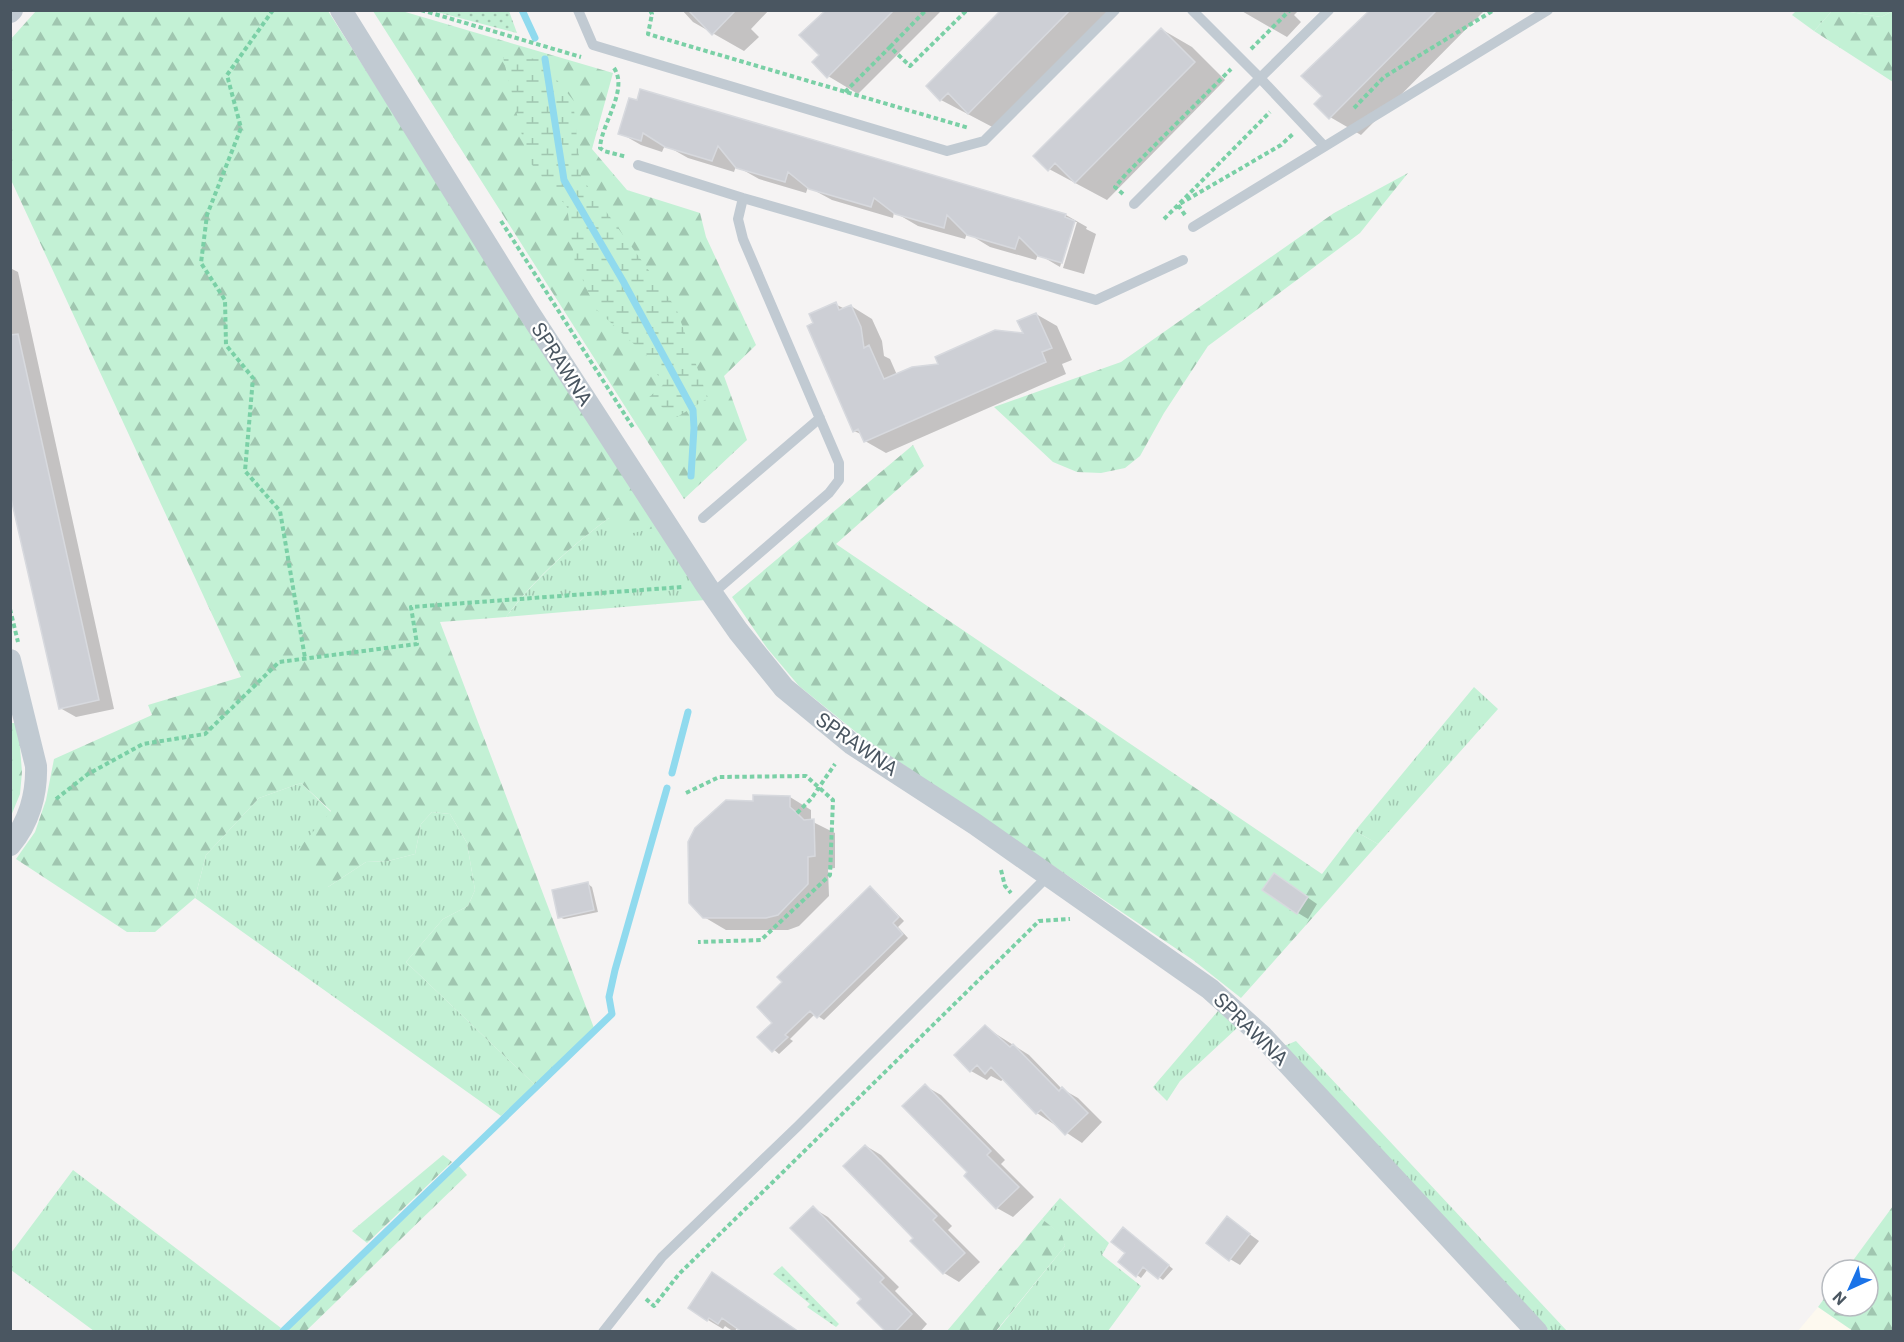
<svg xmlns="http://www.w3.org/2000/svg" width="1904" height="1342" font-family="Roboto,sans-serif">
  <defs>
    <pattern id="grass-tufts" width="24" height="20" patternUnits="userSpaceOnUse" patternTransform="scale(1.5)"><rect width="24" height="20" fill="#c3f1d5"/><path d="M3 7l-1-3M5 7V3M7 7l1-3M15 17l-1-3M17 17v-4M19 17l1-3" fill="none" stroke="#a0c6b0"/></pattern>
    <pattern id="forest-firs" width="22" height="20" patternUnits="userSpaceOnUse" patternTransform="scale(1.5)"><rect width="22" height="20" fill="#c3f1d5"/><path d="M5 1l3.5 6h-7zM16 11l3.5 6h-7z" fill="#a0c6b0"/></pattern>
    <pattern id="wetland-marsh" width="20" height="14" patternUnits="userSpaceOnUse" patternTransform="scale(1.5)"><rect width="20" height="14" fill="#c3f1d5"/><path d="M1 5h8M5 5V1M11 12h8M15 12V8" fill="none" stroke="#a0c6b0"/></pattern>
    <pattern id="park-dots" width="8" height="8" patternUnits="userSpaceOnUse" patternTransform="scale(1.5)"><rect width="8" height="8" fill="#c3f1d5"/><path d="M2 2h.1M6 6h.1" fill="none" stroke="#a0c6b0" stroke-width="1.8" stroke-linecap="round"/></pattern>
  </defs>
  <rect width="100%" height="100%" fill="#f5f3f3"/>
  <path fill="#fdf9ef" d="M1818,1307l35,24 -56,1z"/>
  <path fill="url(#grass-tufts)" d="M1796,11h36l-18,20 -22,-16z
    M1844,11h49l-12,6z
    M609,518l49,9 47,73 -199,17c29,-38 65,-71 103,-99z
    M1474,687l24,22 -120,135 -23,-13z
    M301,783l30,29 -3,75 38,-25 22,-1 27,-7 6,-30 11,-12 18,2 17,29 8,47 -7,16 -25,13 -37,43 129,123 -34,31 -306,-218 11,-43 53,-57z
    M1218,1011l19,17 -57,53 -13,20 -14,-14z
    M1296,1041l271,290h-18l-265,-285z
    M73,1170l208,158 -4,4 -183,-1 -83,-61v-17z
    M1060,1198l49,45 -7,12 39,31 -33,45 -112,1 69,-86 -4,-11 -19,-16z"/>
  <path fill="url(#forest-firs)" d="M36,11h292l330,516 -29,7 -20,-16c-38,28 -75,61 -103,99l-66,5 154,406 -59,57 -129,-123 37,-43 25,-13 7,-16 -8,-47 -17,-29 -18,-2 -11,12 -6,30 -27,7 -22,1 -38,25 -35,-32 38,-44 -30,-28 -42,15 -53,57 -11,43 -40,34h-28l-111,-73 19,-27 11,-32 8,-41 98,-44 -4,-10 93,-28 -230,-497 -1,-140z
    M373,11h29l211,62 -21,76 35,41 73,23 6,24 50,108 -32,31 23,64 -63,59z
    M1832,11h12l37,6 12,-6v71l-79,-51z
    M1408,173l-48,60 -152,113 -44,67 -24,43 -15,12 -24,5 -24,-1 -24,-10 -59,-55 127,-45 213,-149z
    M913,445l11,21 -88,78 486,330 33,-43 23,13 -137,154 -48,-38 -331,-223 -63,-51 -32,-38 -35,-51z
    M11,723h7l4,49 -2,22 -9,22z
    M443,1155l9,7 -85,81 -15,-12z
    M459,1166l8,9 -161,156h-19z
    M1893,1206v125h-40l-35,-24 14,-19v18h36v-36h-22z
    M1042,1219l20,16 3,11 -69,85h-49z"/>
  <path fill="url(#wetland-marsh)" d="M503,57l37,2 33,41 8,77 95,131 32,90 -31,19 -29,-19 15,-13 -15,-28 -52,-48 -21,-46 -8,-56 -39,-47z"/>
  <path fill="url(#park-dots)" d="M433,11h76l8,22z
    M782,1266l57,58 -3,3 -29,-20 3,-3 -37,-30z"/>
  <path fill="#0003" d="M682,10h87l-18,19 8,8 -15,14 -51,-29z
    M827,10h115l-84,84 -30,-18 -7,-21z
    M1004,10h115l-119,121 -59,-31 -13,-14z
    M1240,10h59l-5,5 7,7 -14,15z
    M1372,10h113l-124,125 -31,-18z
    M1161,29l31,18 33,33 -118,120 -58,-31z
    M630,100l436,115 21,12 -1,2 10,5 -12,40 -21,-6 14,-46h-4l-13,45 -22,-13 -2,6 -46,-13 -23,-14 -2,6 -47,-13 -24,-14 -1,6 -61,-18 -24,-13 -2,6 -47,-14 -23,-13 -2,6 -46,-14 -23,-13 -3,7 -21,-7 -21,-12z
    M10,262l2,7 6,3 96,437 -38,8 -16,-9 -50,-223z
    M835,304l10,5 6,-3 21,13 10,22 2,15 6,3 7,16 43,-9 85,-31 11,-21 21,12 15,34 -10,4 4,10 -180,79 -21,-12 -2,-6 -9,-4z
    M790,797l21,13v11l24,12v35l-7,1 1,27 -30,30 -11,4h-62l-22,-13 51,-115z
    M1284,881l33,23 -9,15 -10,-6z
    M588,884l4,3 6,25 -34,7 -5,-2z
    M870,888l6,4 28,29 -6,6 10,11 -84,82 -9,-6 -25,25 3,2 -14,13 -20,-17 15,-14 10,-41z
    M985,1027l44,28 33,34 16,9 24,24 -20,21 -45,-30 -33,-34 -3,2 -10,-5 -4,4 -16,-9z
    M925,1086l16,9 64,65 -4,4 33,33 -21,20 -16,-9 -31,-32 3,-4z
    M866,1146l15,9 71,71 -4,4 32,32 -21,20 -15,-9 -29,-35z
    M813,1208l15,9 71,70 -4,4 32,33 -7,8h-32l-25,-33z
    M1227,1218l32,23 -19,24 -10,-6z
    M1128,1232l45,37 -10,11 -15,-11 -7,9 -4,-3 -10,-22z
    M713,1274l15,9 71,49h-54l-7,-5 -4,5 -9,-6 -2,3 -15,-9z"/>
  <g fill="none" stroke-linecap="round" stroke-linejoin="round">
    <path stroke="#90daee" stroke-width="7" d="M522,10l13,28
      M545,59l19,121 59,101 70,129 1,18 -3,48
      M672,773l16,-61
      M282,1332l330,-318 -3,-17 6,-27 52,-182"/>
  </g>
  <path fill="#cdcfd5" stroke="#d7d9de" stroke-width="1.5" d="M688,10h48l-24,25z
    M826,10h68l-67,68 -15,-16 7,-7 -20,-20z
    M1001,10h69l-102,104 -20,-21 -8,8 -14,-15z
    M1370,10h67l-108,109 -15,-15 8,-8 -21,-20z
    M1161,28l34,34 -120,121 -20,-20 -7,8 -15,-15z
    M640,89l426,125 -1,3 10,4 -13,42 -24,-7 -19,-19 -4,12 -48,-14 -20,-20 -3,13 -49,-14 -21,-16 -3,9 -62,-18 -21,-17 -3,10 -49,-14 -18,-22 -6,15 -47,-14 -22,-14 -2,8 -23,-7 11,-36 8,2z
    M836,302l3,8 12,-5 10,22 3,21 5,-3 15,34 28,-12 26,-3 -3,-7 60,-27 28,3 -6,-12 19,-8 16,35 -10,4 4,10 -182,80 -6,-13 -5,3 -46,-106 6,-3 -4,-9z
    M18,334l81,366 -40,9 -49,-215v-159z
    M753,795l37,1v11l7,6 7,7 10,-1 1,37 -7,1v27l-30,31 -12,3h-63l-14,-15 -1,-61 7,-14 31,-28 27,1z
    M1274,873l34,24 -11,17 -35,-24z
    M588,882l6,28 -36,8 -6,-28z
    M870,886l29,31 -6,6 10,11 -86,84 -7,-7 -25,24 3,2 -16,15 -15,-15 15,-14 -15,-16 25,-25 -5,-5z
    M985,1025l25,22 3,-3 46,47 3,-4 26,26 -23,22 -24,-25 -5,4 -45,-47 -6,7 -8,-9 -7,7 -16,-17z
    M925,1084l66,67 -4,4 32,32 -23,22 -32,-33 3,-4 -65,-66z
    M865,1145l72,71 -4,4 32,33 -22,21 -33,-33 3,-3 -70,-72z
    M813,1206l71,72 -4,4 32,32 -17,18h-9l-29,-29 4,-4 -71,-71z
    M1227,1216l23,18 -21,27 -23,-18z
    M1123,1227l46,38 -11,14 -15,-12 -7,10 -18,-15 7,-9 -14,-11z
    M712,1272l19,13 68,47h-57l-20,-14 -4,6 -9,-6 -2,3 -19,-13z"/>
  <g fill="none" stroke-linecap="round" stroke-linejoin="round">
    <path stroke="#7ad0a6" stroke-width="4" stroke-dasharray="4.5 3" stroke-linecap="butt" d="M273,10l-46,65 14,53 -34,87 -6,48 24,37 1,45 27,33 -8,93 35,40 25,147
      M421,10l160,47
      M650,10l2,4 -4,20 321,94
      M890,47l36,-37
      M1251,49l39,-39
      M614,68c15,22 -13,56 -14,80l4,3 23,6
      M845,92l45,-45 20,19 57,-56
      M1354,108l30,-31 110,-67
      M1123,194l-8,-7 11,-13 105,-105
      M1185,215l-7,-10 92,-93
      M1164,219l14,-14 103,-60 12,-11
      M501,221l133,208
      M10,609l8,33
      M686,793l33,-16 87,-1 27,24 -3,75 -69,65 -63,2
      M56,799l32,-25 55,-30 62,-10 74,-72 138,-18 -6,-37 271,-20
      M797,813l14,-14 24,-35
      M1001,870l4,16 6,7
      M646,1299l8,7 25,-32 360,-353 31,-2"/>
    <path stroke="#c1cad2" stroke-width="10" d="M578,10l15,35 354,106 37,-10 131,-131
      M1192,10l68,68 69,-68
      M638,165l105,33 353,102 87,-40
      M1134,204l126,-126 64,68
      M1193,227l355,-217
      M703,518l117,-100
      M712,594l117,-101 10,-13v-17l-96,-224 -5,-20 5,-21
      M603,1332l59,-75 136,-131 250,-250"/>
    <path stroke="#c1cad2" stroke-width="22" d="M341,10l187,301 178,274 32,46 46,57 68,56 123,80 235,165 52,47 275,296
      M10,12l2,-2
      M10,660l26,106c1,28 -7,57 -26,79"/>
  </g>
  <g text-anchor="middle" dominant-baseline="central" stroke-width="4.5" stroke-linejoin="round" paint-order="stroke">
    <g font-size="20" fill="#4a5661" stroke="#fff">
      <text transform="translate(562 364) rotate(57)">SPRAWNA</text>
      <text transform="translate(857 744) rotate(35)">SPRAWNA</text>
      <text transform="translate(1251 1029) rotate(44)">SPRAWNA</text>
    </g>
  </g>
  <rect width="1904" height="1342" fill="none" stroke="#4a5661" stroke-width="24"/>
  <g transform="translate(1850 1288) rotate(225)"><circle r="28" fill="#ffffff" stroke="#b7bbc0" stroke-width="1.5"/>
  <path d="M0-4.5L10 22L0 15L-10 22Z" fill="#1a73e8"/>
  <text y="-9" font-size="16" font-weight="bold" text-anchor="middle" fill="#4a5661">N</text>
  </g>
</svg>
